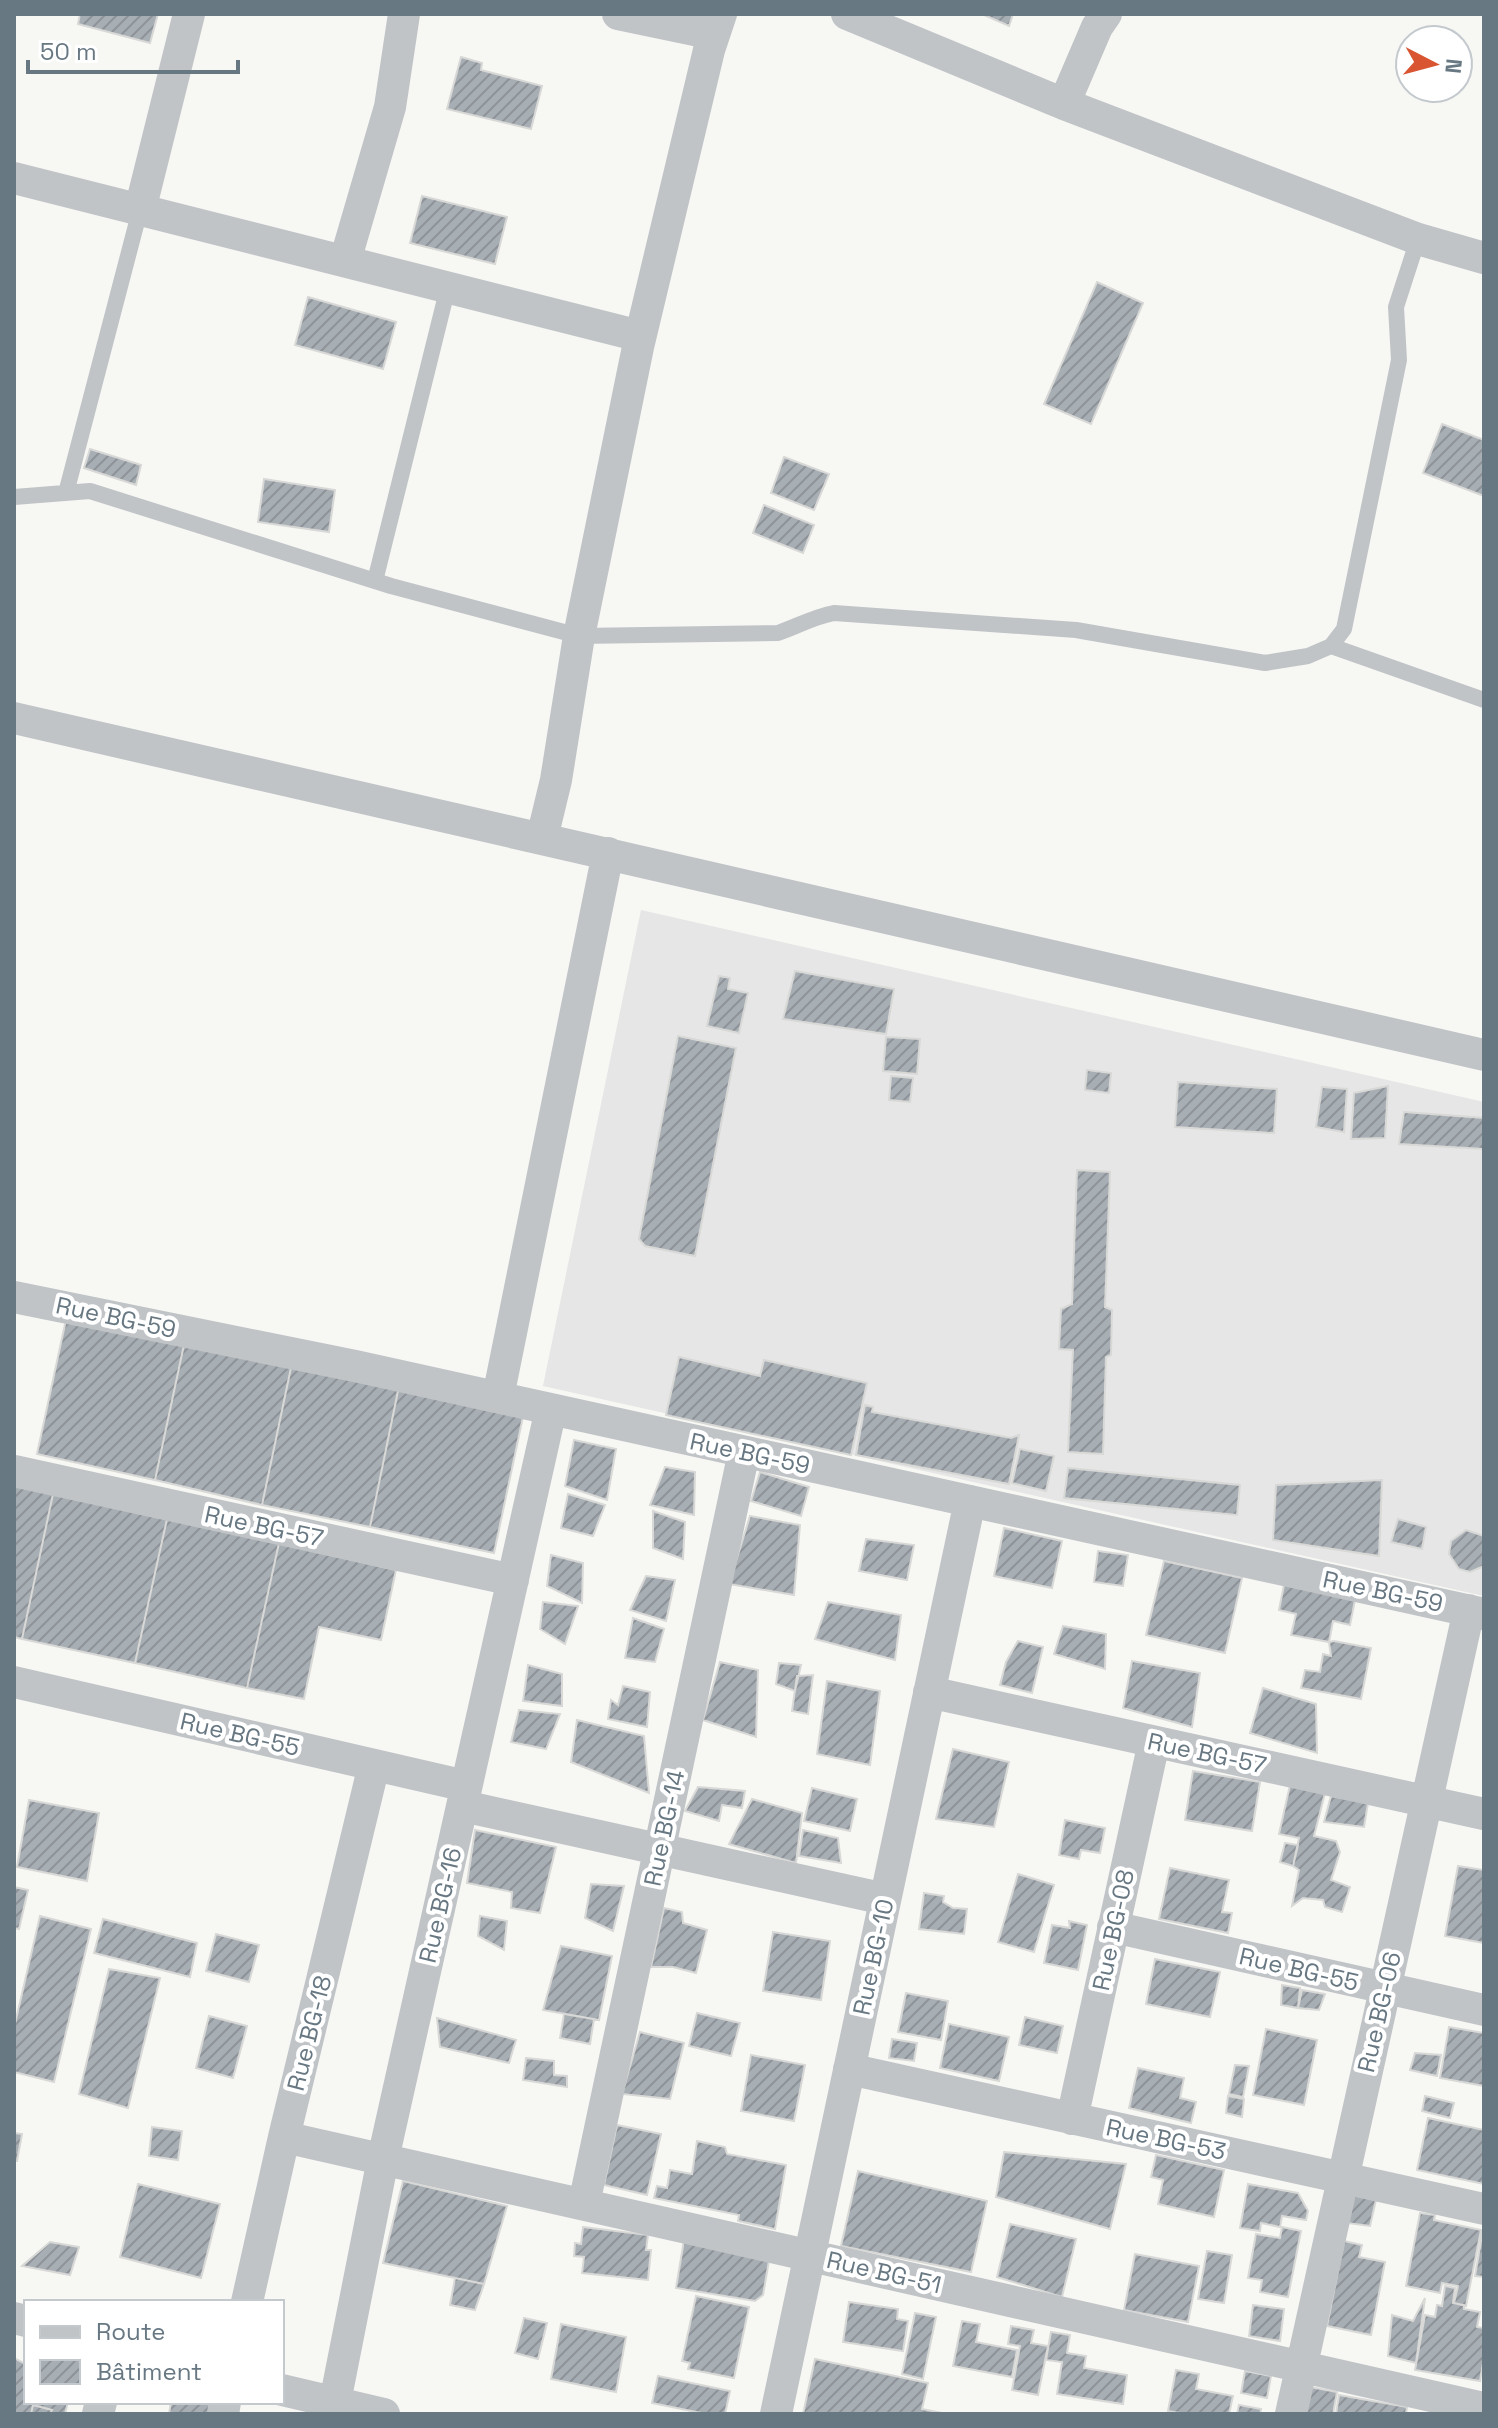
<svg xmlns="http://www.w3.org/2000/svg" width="1498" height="2428" font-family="'Space Grotesk',sans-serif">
  <defs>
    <pattern id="building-hatch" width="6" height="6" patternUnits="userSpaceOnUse" patternTransform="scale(2)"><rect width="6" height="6" fill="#a8afb4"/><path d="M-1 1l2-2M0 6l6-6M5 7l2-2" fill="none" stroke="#8d9398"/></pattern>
  </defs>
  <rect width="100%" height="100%" fill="#f7f7f4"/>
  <path fill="#e5e6e5" d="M641,910l843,192v494l-941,-210z"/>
  <path fill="url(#building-hatch)" stroke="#d8d8d7" stroke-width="2" d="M80,14h78l-8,29 -72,-19z
    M982,14h31l-4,12z
    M461,57l21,6 -1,7 61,16 -11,43 -84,-20z
    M422,196l85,21 -12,47 -85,-21z
    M1097,282l46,21 -52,121 -47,-20z
    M308,297l88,25 -13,47 -88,-24z
    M1442,424l42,16v56l-61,-23z
    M90,449l51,16 -5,20 -52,-17z
    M784,457l45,17 -15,36 -43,-17z
    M264,479l71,11 -6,42 -71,-10z
    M764,505l50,20 -11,28 -50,-20z
    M795,971l99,18 -8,45 -103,-15z
    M719,976l11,2 -2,11 20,4 -9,40 -32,-7z
    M678,1036l58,12 -41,208 -50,-10 -6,-7z
    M886,1037l34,2 -3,35 -34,-3z
    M1087,1070l24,3 -2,20 -24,-3z
    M891,1076l22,2 -3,24 -21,-2z
    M1178,1082l99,7 -3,44 -99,-6z
    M1388,1086l-3,52 -34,1 3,-46z
    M1322,1087l25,2 -3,43 -28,-5z
    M1404,1112l80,6v31l-85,-5z
    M1077,1170l33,2 -5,135 7,3 -1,45 -5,2 -3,97 -35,-2 5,-102 -14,-1 2,-40 11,-5z
    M67,1315l118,25 -30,140 -118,-26z
    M185,1340l107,23 -30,142 -107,-25z
    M679,1357l81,19 4,-16 103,23 -16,72 -185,-40z
    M292,1363l107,23 -29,141 -108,-22z
    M399,1386l125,26 -30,141 -124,-26z
    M865,1405l8,2 -1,5 139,26 8,-3 -10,49 -153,-29z
    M574,1440l42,9 -9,51 -42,-14z
    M1020,1449l34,7 -8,35 -34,-8z
    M665,1467l30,5 -1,43 -44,-10z
    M1068,1468l172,17 -3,30 -173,-17z
    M760,1472l49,15 -8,29 -50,-15z
    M1382,1480l-3,76 -106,-16 3,-55z
    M14,1486l39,8 -31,145 -8,-2z
    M53,1494l114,25 -32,144 -113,-24z
    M568,1494l37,11 -12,31 -32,-8z
    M653,1511l32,11 -2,37 -30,-11z
    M750,1516l50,9 -6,70 -65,-11z
    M167,1519l112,24 -32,145 -112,-25z
    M1398,1519l28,8 -4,22 -31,-7z
    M1004,1528l58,13 -10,47 -58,-12z
    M1466,1530l18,6v30l-14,6 -11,-3 -10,-15 2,-13z
    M866,1539l48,6 -7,35 -48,-9z
    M279,1543l117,27 -15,70 -62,-13 -15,72 -57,-11z
    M1098,1551l30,4 -5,31 -29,-4z
    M551,1555l32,8 -1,40 -35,-17z
    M1164,1561l78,17 -17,75 -79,-18z
    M646,1576l29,4 -9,41 -36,-11z
    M1285,1580l71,15 -6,30 -17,-4 -4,21 -38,-7 5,-21 -17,-4z
    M543,1602l35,4 -13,38 -25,-15z
    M828,1602l73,13 -6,45 -80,-21z
    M633,1618l31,11 -9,33 -30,-4z
    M1063,1626l43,8 -1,35 -51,-15z
    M1018,1641l25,6 -11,46 -32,-8 6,-23z
    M1334,1641l37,7 -10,51 -60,-11 4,-18 15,2 3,-18 8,2 -2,-14z
    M1132,1661l68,12 -8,54 -69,-19z
    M720,1662l38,8 -2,67 -53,-17z
    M779,1663l22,2 -6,26 -19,-7z
    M528,1665l34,9v32l-39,-5z
    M813,1675l-5,39 -16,-3 5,-35z
    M827,1681l53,10 -10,74 -53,-11z
    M623,1686l27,6 -3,35 -39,-8 3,-19 7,5z
    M1263,1688l53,16 1,49 -67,-20z
    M519,1710l41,4 -14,35 -35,-7z
    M577,1720l67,16 5,57 -78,-31z
    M953,1749l56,13 -15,65 -58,-8z
    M1193,1771l67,11 -8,49 -67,-11z
    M1290,1785l35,8 -11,43 22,5 4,11 -9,28 19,7 -8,25 -17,-5 -2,-7 -20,-2 -11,8 7,-36 -6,-4 6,-28 -20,-4z
    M698,1787l47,4 -3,17 -20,-3 -3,16 -34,-10z
    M812,1788l45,11 -7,32 -46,-10z
    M1331,1796l37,7 -4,24 -40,-5z
    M752,1799l50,14 -6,50 -67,-19z
    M29,1800l70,13 -12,68 -70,-14z
    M1065,1820l40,8 -5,25 -19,-3 -2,9 -20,-4z
    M475,1830l81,17 -16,66 -29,-5 1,-16 -45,-9z
    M803,1830l35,8 3,25 -42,-7z
    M1285,1843l13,2 -5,21 -13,-4z
    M1458,1866l26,4v73l-39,-7z
    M1170,1868l59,12 -7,32 10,1 -4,20 -69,-14z
    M1018,1874l36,11 -20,67 -36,-10z
    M591,1884l33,2 -11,45 -28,-13z
    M14,1887l14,3 -9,39 -5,-1z
    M924,1893l20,3 -1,6 10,6 14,1 -3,25 -45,-5z
    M664,1908l18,4 1,11 24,7 -11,43 -23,-6h-22z
    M40,1916l51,13 -37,153 -40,-10v-44z
    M480,1916l27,5 -3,29 -26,-14z
    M103,1919l94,24 -7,34 -96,-24z
    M1069,1921l18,4 -9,45 -34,-7 8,-38 18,3z
    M773,1932l57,9 -9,59 -58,-9z
    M216,1934l43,11 -10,37 -43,-11z
    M561,1946l51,10 -13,64 -56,-10z
    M1155,1959l65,13 -10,45 -64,-13z
    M109,1969l51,9 -32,130 -49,-14z
    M1282,1985l18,3 -2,20 -17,-3z
    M1302,1990l23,4 -6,16 -21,-2z
    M906,1993l42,8 -7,39 -43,-8z
    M697,2013l43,10 -9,33 -42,-10z
    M564,2014l30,5 -4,25 -30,-6z
    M209,2016l38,10 -14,52 -37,-10z
    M1025,2017l38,9 -6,27 -38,-8z
    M437,2018l79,22 -7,23 -69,-16z
    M949,2024l60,13 -10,44 -59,-13z
    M1449,2027l35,6v53l-44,-8z
    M1266,2029l51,11 -13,65 -51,-10z
    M640,2032l44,11 -14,56 -48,-5z
    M892,2039l25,4 -3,18 -25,-3z
    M1415,2053l26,2 -4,21 -27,-6z
    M751,2055l54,10 -11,56 -53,-10z
    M526,2058l28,3v14l13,1v11l-44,-7z
    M1235,2065l14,1 -6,31 -14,-3z
    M1138,2068l46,10 -4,20 16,4 -5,21 -62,-15z
    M1228,2096l16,3 -2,18 -16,-4z
    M1425,2096l29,7 -4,15 -28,-7z
    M1428,2118l56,12v54l-67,-14z
    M617,2125l44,9 -14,61 -43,-10z
    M152,2127l30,4 -4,29 -29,-4z
    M14,2133l8,1 -5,27h-3z
    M697,2141l28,6 2,7 59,11 -11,64 -37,-8 1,-6 -85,-17 3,-12 10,2 3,-18 22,4z
    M1004,2152l122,12 -16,65 -114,-32z
    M1156,2155l68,15 -10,47 -56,-13 5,-24 -12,-3z
    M858,2171l129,30 -16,71 -130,-26z
    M403,2181l104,25 -23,78 -101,-21z
    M138,2184l82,20 -19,74 -81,-21z
    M1248,2184l50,9 10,18 -2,9 -24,-4 -2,11 -19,-4 -1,8 -20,-3z
    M1351,2194l25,6 -6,26 -23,-3z
    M1420,2213l15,2 -1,5 47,10 -15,76 -12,-3 4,-17 -16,-3 -2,10 -34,-7z
    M1010,2224l66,15 -14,58 -65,-20z
    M583,2227l65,8 -2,15h5l-3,30 -66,-7 2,-16 -10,-1 1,-13 6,1z
    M1282,2227l19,4 -13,66 -28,-5 2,-12 -14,-2 8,-44 24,4z
    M1483,2229l1,1v47l-9,-1z
    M684,2240l86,15 -7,40 -8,6 -79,-13z
    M1344,2241l18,4 -3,12 26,5 -14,73 -44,-9z
    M50,2242l29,5 -9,28 -48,-9z
    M1207,2251l25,4 -8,48 -26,-4z
    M1135,2254l64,12 -11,56 -64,-12z
    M455,2278l29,6 -9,26 -25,-5z
    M1445,2286l10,2 -2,15 11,2v4l16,3 -3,15 7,1v29l-4,24 -65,-11 10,-55 10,2 2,-12 5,1z
    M696,2296l53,11 -15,71 -46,-9 2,-6 -8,-2z
    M1425,2298l-9,65 -28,-7 4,-41 21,6z
    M849,2302l49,7 -1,10 11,2 -5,30 -60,-9z
    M1253,2305l31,4 -4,32 -31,-5z
    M915,2313l21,4 -13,62 -21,-5z
    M524,2318l23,5 -9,36 -23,-6z
    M962,2321l18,3 -4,18 41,8 -5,27 -59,-11z
    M561,2324l65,13 -10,55 -65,-13z
    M1011,2326l23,4 -3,13 17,3 -10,49 -26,-5 8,-44 -12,-2z
    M1051,2332l19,3 -3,18 19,3 -2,12 43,7 -4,29 -66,-10 5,-32 -16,-2z
    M14,2358l12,6v38h42l-3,12h-51z
    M815,2359l113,24 -6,26 25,5h-144z
    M1176,2370l23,4 -3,15 37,7 -4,18h-44l-17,-3z
    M1245,2371l26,5 -4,22 -26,-5z
    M658,2376l72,15 -5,23h-19l-54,-11z
    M1310,2387l27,5 -4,22h-28z
    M1339,2395l68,12 -1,7h-70z
    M171,2402h42l-2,12h-42z
    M33,2405l19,5 -2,4h-19z
    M1239,2405l22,4 -1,5h-23z"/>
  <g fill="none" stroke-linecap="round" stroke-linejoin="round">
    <path stroke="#c0c4c7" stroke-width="16" d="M66,493l74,-283
      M14,497l76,-6 301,95 188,50 199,-3c20,-7 35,-16 56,-20l242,17 189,33 43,-7 23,-10 13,-17 55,-269 -3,-53 22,-68
      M375,581l73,-294
      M1331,646l153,54"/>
    <path stroke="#c0c4c7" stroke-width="32" d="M618,14l96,20
      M847,14l217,90 354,135 66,19
      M1064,104l33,-77 9,-13
      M14,178l626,158
      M140,210l49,-196
      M345,261l45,-154 14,-93
      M14,718l1470,337
      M542,838l14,-58 23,-144 59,-289 71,-297 12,-36
      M14,1297l341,69 1129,248
      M498,1397l110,-544
      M14,1471l499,109
      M14,1682l452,104
      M929,1692l555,122
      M463,1806l422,93
      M1113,1927l371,83
      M849,2069l635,140
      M1072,2119l82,-377
      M284,2137l1200,271
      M584,2204l160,-752
      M247,2302l37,-165 90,-372
      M14,2318l12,3
      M282,2390l102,24
      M335,2402l48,-243 168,-750
      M98,2414l3,-12
      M223,2414l2,-12
      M776,2414l194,-913
      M1291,2414l178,-804"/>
  </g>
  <g text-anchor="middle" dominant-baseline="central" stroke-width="8" stroke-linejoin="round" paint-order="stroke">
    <g font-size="24" fill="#687883" stroke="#fff">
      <text transform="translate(116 1317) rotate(12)">Rue BG-59</text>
      <text transform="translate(750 1453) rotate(12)">Rue BG-59</text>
      <text transform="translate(264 1526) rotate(12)">Rue BG-57</text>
      <text transform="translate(1383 1591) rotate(12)">Rue BG-59</text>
      <text transform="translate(240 1734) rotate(13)">Rue BG-55</text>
      <text transform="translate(1207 1753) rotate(12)">Rue BG-57</text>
      <text transform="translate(664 1828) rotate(-78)">Rue BG-14</text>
      <text transform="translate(440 1905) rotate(-77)">Rue BG-16</text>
      <text transform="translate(1113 1930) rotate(-78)">Rue BG-08</text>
      <text transform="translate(873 1957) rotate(-78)">Rue BG-10</text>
      <text transform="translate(1299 1969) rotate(13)">Rue BG-55</text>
      <text transform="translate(1379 2012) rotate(-77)">Rue BG-06</text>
      <text transform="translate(309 2033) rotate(-76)">Rue BG-18</text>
      <text transform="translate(1166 2139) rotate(12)">Rue BG-53</text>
      <text transform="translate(884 2272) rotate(13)">Rue BG-51</text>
    </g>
  </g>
  <rect width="1498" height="2428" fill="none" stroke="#687883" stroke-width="32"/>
  <rect x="24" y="2300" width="260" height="104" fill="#ffffff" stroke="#c3c9cd" stroke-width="2"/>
  <rect x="40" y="2326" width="40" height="12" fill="#c0c4c7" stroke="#c3c9cd" stroke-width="2"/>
  <text x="96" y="2340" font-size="24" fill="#687883">Route</text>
  <rect x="40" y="2360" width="40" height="24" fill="url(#building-hatch)" stroke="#c3c9cd" stroke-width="2"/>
  <text x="96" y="2380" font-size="24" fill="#687883">Bâtiment</text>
  <g transform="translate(1434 64) rotate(96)"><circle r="38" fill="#ffffff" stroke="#c3c9cd" stroke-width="2"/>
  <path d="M0-6L14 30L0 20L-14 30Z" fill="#d95532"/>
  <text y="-12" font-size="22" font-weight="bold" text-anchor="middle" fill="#687883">N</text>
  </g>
  <path d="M28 60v12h210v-12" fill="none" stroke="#687883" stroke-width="4"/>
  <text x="40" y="60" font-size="24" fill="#687883" stroke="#ffffff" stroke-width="6" paint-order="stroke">50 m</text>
</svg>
